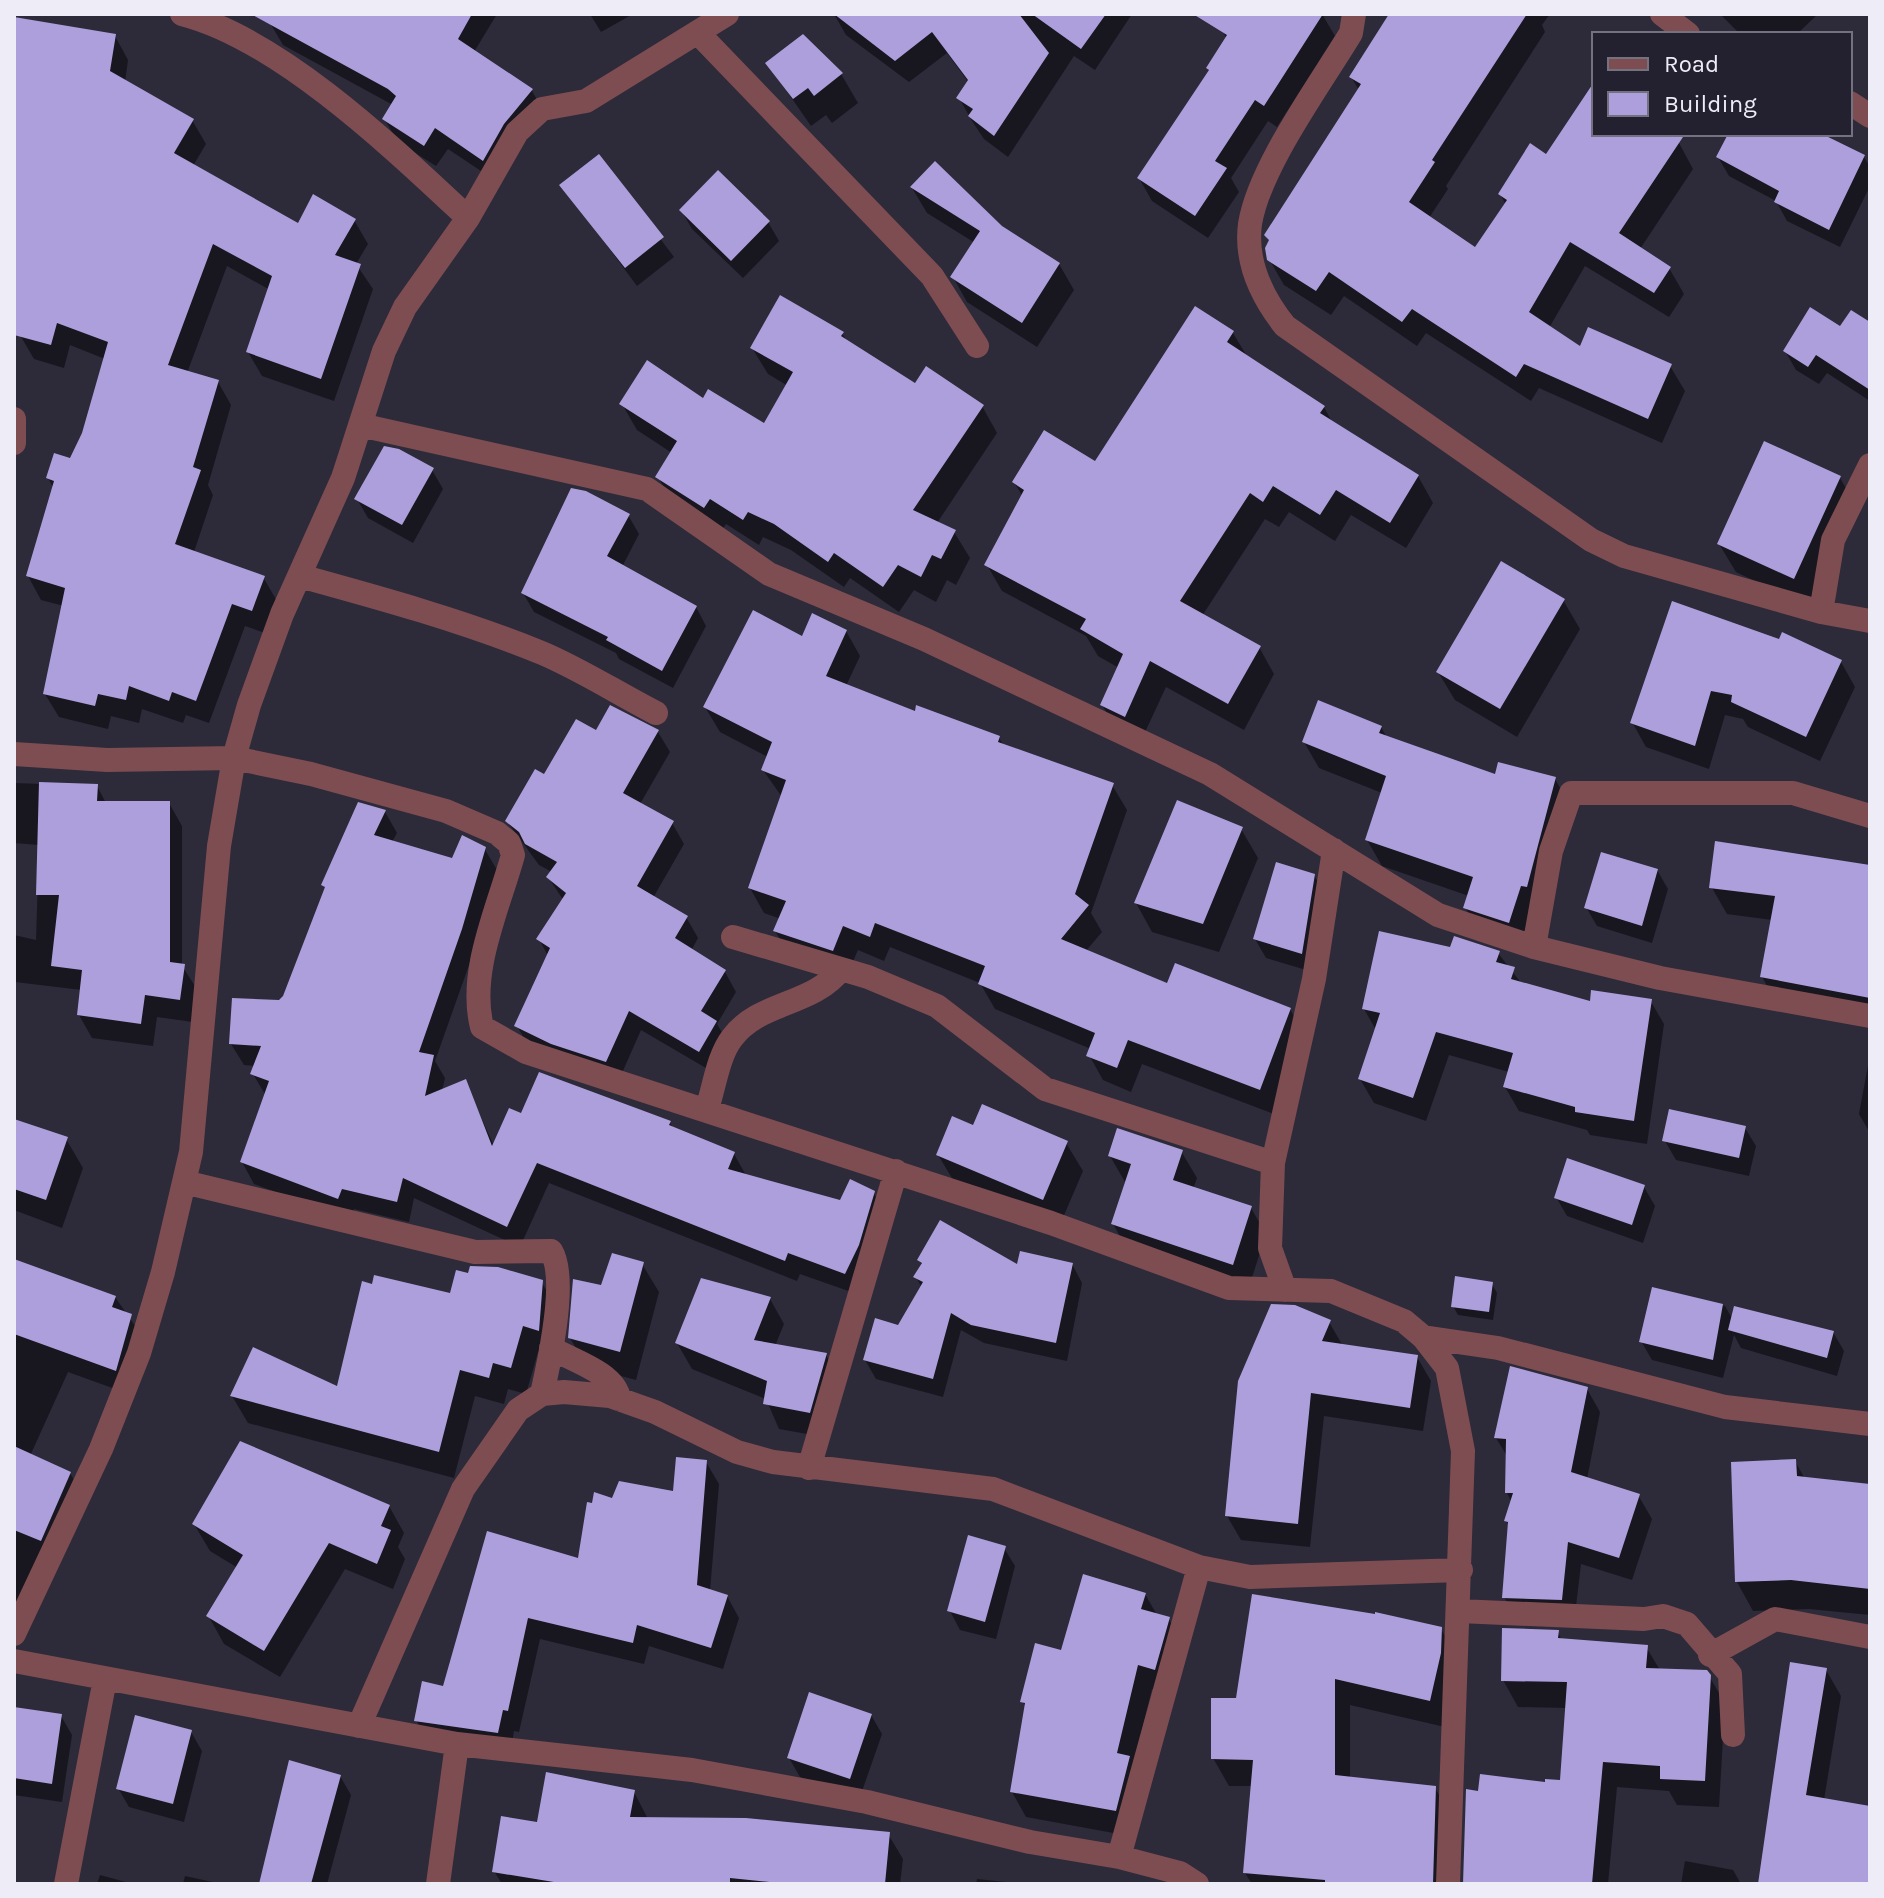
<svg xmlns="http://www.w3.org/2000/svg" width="1884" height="1898" font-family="Karla,sans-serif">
  <rect width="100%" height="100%" fill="#2d2a3a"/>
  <path fill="#0007" d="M275,14h222l-23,38 58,39 12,21 -48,69 -48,-32 -12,17 -38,-24 -13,-22 8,-15 -110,-60 -13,-22z
    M590,14h43l-32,18z
    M834,14h298l-37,56 -21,-14 -66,101 -24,-18 -12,-18 -13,-23 10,-15 -22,-30 -38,29 -63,-47z
    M1213,14h109l13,22 -58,91 -9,-6 -37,57 8,14 -31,46 -56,-37 -13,-23 71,-106 -2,-3 19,-30z
    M1392,14h158l-8,11 3,7 -99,154 2,3 -19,29 47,32 30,-45 -6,-11 47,-37 47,-70v47h71l14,9 14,26 -53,80 29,19 15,26 -15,23 -84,-51 -36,62 32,21 89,17 15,25 -23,52 -123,-55 -8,13 -105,-68 -9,13 -73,-50 -13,19 -47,-30 -15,-26 90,-169 -8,-13z
    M1720,14h98l-21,20h-57z
    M14,22l101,14 13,24 -3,22 67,38 14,24 -13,22 105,60 56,-6 14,24 -12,20 17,25 -39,112 -72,-25 -14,-24 22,-62 -43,-24 -40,107 31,9 13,23 -23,80 5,10 -19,57 69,25 14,24 -12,32 -20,-7 -36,97 -23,-8 -3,8 -41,-14 -3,14 -28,-7 -3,13 -49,-12 -14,-23 19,-88 -23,-6 -13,-24 26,-87 -6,-11 23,-17 13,-28 21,-74 -35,-14 -6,23 -30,-9 -14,-24 -6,-48z
    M768,64l73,10 17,29 -26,20 -6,-8 -15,11z
    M1730,134h88l46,23 6,10v19l-30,61 -53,-26 -11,-20 -47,-25 -11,-19z
    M598,156l76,101 -37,29 -75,-101z
    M912,188l89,40 58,36 15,26 -37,57 -70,-45 -14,-25 22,-34 -48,-30z
    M681,210l87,12 11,19 -36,37 -51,-49z
    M1870,325v76l-43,-28 -8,11 -23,-14 -11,-19 56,-23z
    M842,333l6,10 68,42 66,21 15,27 -60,90 17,9 16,26 -14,27 -9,-5 -11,22 -22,-12 -15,22 -49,-34 -6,9 -53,-37 -28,-13 -4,8 -33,-21 -6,9 -47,-30 -15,-26 14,-24 -35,-23 -15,-26 82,-4 61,26 23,-40 -20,-12 -16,-26z
    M1233,333l15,25 76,49 9,17 85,52 15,27 -27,45 -55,-33 -16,26 -46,-29 -10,15 -14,-8 -63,97 57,31 15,27 -30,56 -78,-43 -26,56 -22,-11 -16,-27 17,-37 -21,-12 -12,-20 -84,-45 -15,-26 36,-68 -9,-15 82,-18z
    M432,470l11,19 -30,54 -45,-25 -11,-19z
    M1840,478l16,28 -46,101 -74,-35 -17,-28z
    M628,515l11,19 -17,33 74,40 10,19 -33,62 -54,-29 -3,-6 -82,-41 -11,-19z
    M1563,600l17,29 -63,108 -62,-37 -17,-28z
    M1673,604l168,58 14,25 -35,74 -72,-34 -5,-8 -18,-4 -16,54 -63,-22 -14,-25z
    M846,631l14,25 -14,30 70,27 83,25 5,8 108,39 15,25 -36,103 11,19 -17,20 83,33 122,24 14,25 -30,80 -132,-50 -11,28 -28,-12 -14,-25 2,-6 -96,-40 -15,-26 -90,-36 -6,14 -26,-11 -11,25 -57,-19 -15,-25 6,-12 -17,-6 -14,-25 32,-91 -19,-27 5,-13 -48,-25 -15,-25 98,-69z
    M611,708l47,24 12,20 -30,52 32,19 12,21 -31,54 33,19 12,21 -7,13 34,21 11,20 -19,32 11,19 -17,28 -70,-41 -23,52 -89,-35 -12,-21 31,-70 -9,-17 25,-38 -16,-24 4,-5 -13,-7 -32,-44 38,-44 51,-44z
    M1381,727l6,11 110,38 58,3 15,26 -46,143 -44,-15 -15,-26 4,-11 -87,-30 -15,-26 15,-47 -63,-25 -15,-26z
    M14,783l83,3 9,17h63l13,23v140l15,23 -4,33 -36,-5 -4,29 -61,-8 -13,-23 3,-25 -67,-8 -1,7v-54l22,5 3,-95 -25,-2z
    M385,812l12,21 -5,9 61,18 31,-12 13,22 -23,81 -39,110 10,17 -3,13 23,-9 29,64 28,-31 148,7 3,7 61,25 13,23 95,25 31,-10 13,22 -29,80 -57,-20 -3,7 -248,-98 -29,64 -106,-49 -5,24 -55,-13 -4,10 -96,-35 -12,-22 24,-66 -13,-22 3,-8 -12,-1 -13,-21 54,-46 41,-109 -2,-4z
    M1241,829l17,29 -39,94 -67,-20 -16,-29z
    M1870,868v152l-93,-17 -15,-26 10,-57 -45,-6 -15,-26z
    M1657,870l11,19 -16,54 -55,-17 -11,-19z
    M1314,875l11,19 -12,78 -47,-14 -11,-19z
    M1451,949l47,4 24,31 70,19 58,-3 14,24 -17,120 -57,-9 -3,-5 -68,-19 -14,-24 4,-15 -60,-17 -23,66 -52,-18 -14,-24 16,-49 -12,-21z
    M1869,1060h1v73l-11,-19z
    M14,1121l52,18 17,29 -21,60 -48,-18z
    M974,1128l92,15 17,28 -24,56 -104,-44 -17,-28z
    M1745,1128l11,18 -7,30 -73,-16 -11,-19z
    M1181,1151l16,27 -4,11 58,19 15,26 -18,56 -120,-40 -15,-26 12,-42 -15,-26z
    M1644,1187l11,19 -12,37 -76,-27 -11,-19z
    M919,1260l99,8 54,-4 10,19 -15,78 -83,-18 -23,-13 -18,67 -67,-18 -11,-19 34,-33 23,-39 -6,-11 6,-12z
    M14,1261l101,36 30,43 -16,54 -61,-22 -38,84 40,17 14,24 -70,121z
    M642,1264l17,28 -23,88 -49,-13 -17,-29 33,-51z
    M541,1281l16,28 -4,47 -15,-4 -12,42 -18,-5 -4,15 -29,-8 -21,82 -206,-55 -16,-27 106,-7 113,-93z
    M1492,1284l5,9 -4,27 -35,-5 -5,-9z
    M1653,1292l72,14 8,14 100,12 11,19 -7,25 -96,-28 -7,-13 -11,43 -71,-18 -11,-19z
    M770,1299l14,25 -9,22 51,9 14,25 -16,57 -45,-8 -13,-30 -74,-30 -15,-26z
    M1329,1322l14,24 74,11 14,24 -8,50 -99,-15 -14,131 -69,-7 -14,-24z
    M1587,1389l13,23 -13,67 51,16 14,24 -20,61 -51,-16 -7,59 -56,-3 -14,-23 6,-70 -4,-6 6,-18 -5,-10v-37l-11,-18z
    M1795,1461l10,18 65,8v128l-61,-6 -56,2 -16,-29z
    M706,1462l13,22 -9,107 17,5 12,22 -16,51 -74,-23 -5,18 -104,-25 -21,93 -5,-1 -4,24 -82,-13 -12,-22 29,-32 134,-128 34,-60 62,-7z
    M389,1506l15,27 -6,14 7,12 -12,30 -48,-20 -65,108 -56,-33 -15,-27 29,-49 -28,-17 -16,-27z
    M1004,1548l11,18 -19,73 -36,-9 -10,-19z
    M1145,1594l12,21 11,3 15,26 -14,50 -17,-5 -19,76 -3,71 -104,-19 -14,-25 14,-84 -3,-6 40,-49z
    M1441,1629l15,27 -11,71 -95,-22v73l85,10 16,27 -2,69h-197l-7,-11 7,-87h-23l-16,-28 25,-58z
    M1558,1632l4,9 84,6 14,23 49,6 16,27 -6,104 -42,-2 -8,-14 -52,-4 -9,97h-144l16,-91 82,-11 5,-74 -49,-1 -15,-27z
    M1792,1664l34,6 15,26 -17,104 46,8v76h-110z
    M14,1709l47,7 11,19 -10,67 -48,-7z
    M871,1715l11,19 -22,63 -60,-20 -11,-19z
    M191,1732l11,19 -18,71 -55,-15 -11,-19z
    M340,1776l11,19 -24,89h-66z
    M634,1792l14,27 240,15 15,25 -3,25h-398l-8,-13 44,-47z
    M1685,1861l48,9 8,14h-60z
    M100,1875l33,9h-36z
    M185,1876l37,8h-39z
    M977,1879l48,5h-49z"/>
  <path fill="#ad9fdc" d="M251,14h221l-14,25 75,50 -29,35 -21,37 -48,-33 -11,18 -42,-27 14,-23 -8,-7z
    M834,14h185l30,39 -55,83 -26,-20 5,-7 -17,-11 12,-18 -36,-48 -37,29z
    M1032,14h74l-25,35z
    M1193,14h130l-59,92 -9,-6 -40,61 12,7 -32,48 -58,-38 72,-108 -3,-2 21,-33z
    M1389,14h138l-95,146 3,2 -26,40 66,45 32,-47 -9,-6 32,-51 16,11 48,-72v52h91l-66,99 52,34 -17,26 -84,-51 -41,70 51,34 8,-19 84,37 -24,55 -124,-55 -8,13 -104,-68 -10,13 -73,-50 -13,19 -49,-31 -2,-12 4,-8 -5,-5 97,-151 -12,-7z
    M14,17l102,17 -6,37 84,48 -20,34 124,70 15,-29 43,25 -21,36 26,9 -40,115 -75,-27 26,-76 -59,-32 -45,121 51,15 -26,87 8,3 -26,74 90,32 -13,35 -20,-7 -36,97 -24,-9 -3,9 -40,-15 -3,14 -28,-6 -3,12 -52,-12 22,-106 -39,-12 28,-95 -8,-3 8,-25 16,5 12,-25 26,-91 -51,-19 -6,22 -37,-10z
    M803,34l40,39 -29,23 -6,-8 -15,11 -28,-36z
    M1728,134h94l43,21 -36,75 -55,-28 5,-11 -63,-34z
    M599,154l65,83 -39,31 -66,-83z
    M935,161l67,65 58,37 -38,60 -72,-46 30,-46 -70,-44z
    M718,170l52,51 -39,40 -52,-51z
    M780,295l64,37 -3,4 74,47 11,-17 58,39 -71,105 43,20 -15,29 -9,-4 -11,22 -23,-12 -15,22 -49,-34 -6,9 -54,-38 -26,-12 -5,8 -33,-21 -6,9 -49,-31 22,-36 -58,-37 28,-44 56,38 5,-9 56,34 29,-51 -43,-24z
    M1195,306l39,25 -7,11 98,64 -5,7 99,62 -29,48 -54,-33 -16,25 -47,-29 -10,16 -13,-9 -70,108 81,45 -33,58 -78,-43 -25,56 -25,-12 23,-51 -43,-25 6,-10 -102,-54 40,-75 -12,-8 32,-52 51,31z
    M1810,307l30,19 11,-16 19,12v68l-54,-35 -8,12 -25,-16z
    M1764,441l77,35 -47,103 -77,-35z
    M384,446l15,3 35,19 -32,57 -48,-26z
    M571,488l15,3 44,23 -23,42 90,50 -35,65 -56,-31 2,-3 -87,-44z
    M1501,561l64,38 -65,110 -64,-37z
    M1672,601l107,38 3,-7 60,28 -36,77 -75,-35 1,-7 -21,-4 -16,55 -65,-23z
    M753,610l49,26 10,-23 35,17 -21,46 89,35 1,-6 84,31 -2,6 116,41 -39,111 14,11 -28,34 106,44 8,-20 116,45 -31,82 -132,-50 -11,28 -31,-12 9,-23 -117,-49 7,-18 -110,-43 -5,14 -27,-11 -10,25 -60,-20 13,-30 -38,-13 38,-108 -25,-10 11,-28 -69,-35z
    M1318,700l64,26 -3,7 116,41 3,-12 58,15 -29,110 -6,-1 -12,37 -46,-15 10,-31 -108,-37 21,-64 -84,-34z
    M610,705l49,25 -36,63 51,28 -37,65 51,30 -13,22 51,32 -25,41 16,10 -18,31 -70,-41 -23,51 -55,-18 -37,-18 36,-78 -14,-9 30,-46 -20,-16 11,-15 -32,-18 -6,-12 -14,-11 30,-52 9,5 32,-55 20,11z
    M39,782l59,2 -1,17h73v161l15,2 -5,36 -35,-5 -4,29 -64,-9 5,-45 -31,-4 8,-71h-23z
    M1177,800l66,27 -40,97 -69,-21z
    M358,802l28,8 -12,25 78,23 10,-23 24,12 -24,82 -43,123 15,3 -9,41 41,-17 26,67 17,-38 12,5 18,-41 132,49 -2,4 66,27 -7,17 112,31 10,-21 25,12 -16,54 -14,29 -57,-21 -3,8 -248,-98 -30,64 -104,-49 -6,24 -55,-13 -4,10 -98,-37 29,-81 -19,-7 11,-28 -32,-2 3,-46 47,2 4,-4 42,-109 -4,-2z
    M1715,841l155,24v133l-110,-21 15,-81 -66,-8z
    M1601,852l57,17 -16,57 -58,-18z
    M1276,862l39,12 -13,80 -49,-15z
    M1379,931l71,16 4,-11 46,15 -4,11 19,5 -4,12 79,22 1,-11 61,9 -18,122 -59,-9v-5l-72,-20 10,-34 -77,-21 -23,66 -55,-19 22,-66 -18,-4z
    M982,1104l86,37 -25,59 -107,-45 16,-39 21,9z
    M1669,1109l77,17 -7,32 -77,-17z
    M14,1119l54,18 -22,63 -32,-11z
    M1117,1128l66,22 -10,30 79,26 -19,59 -122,-41 20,-60 -23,-8z
    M1567,1158l78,27 -13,40 -78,-27z
    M940,1220l77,44 3,-13 53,12 -17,80 -85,-18 -20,-12 -18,66 -70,-19 12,-42 23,7 25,-43 -10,-5 9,-14 -5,-3z
    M612,1253l32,9 -24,90 -52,-14 5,-59 28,6z
    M14,1259l102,37 -4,11 20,7 -16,57 -102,-37z
    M470,1266l28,1 45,13 -4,51 -16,-5 -12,42 -18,-5 -4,15 -29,-8 -21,82 -209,-56 23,-49 84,39 25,-105 10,3 2,-9 76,18 6,-23 12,3z
    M1455,1276l38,6 -4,30 -38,-5z
    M701,1278l70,19 -17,43 73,13 -17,60 -47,-9 4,-23 -92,-38z
    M1652,1287l71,17 -10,56 -74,-18z
    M1271,1304l24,1 36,15 -9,21 96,14 -8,53 -99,-15 -13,131 -73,-8 13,-135z
    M1734,1306l100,25 -7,27 -99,-28z
    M1510,1366l78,21 -17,85 69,22 -21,64 -51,-16 -6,58 -60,-2 6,-76 -4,-1 9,-28h-8l1,-54 -12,-1z
    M240,1441l150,64 -9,21 10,4 -14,34 -48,-21 -65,108 -58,-35 37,-61 -51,-31z
    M14,1446l57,26 -30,69 -27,-11z
    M676,1457l31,3 -10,125 31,10 -17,53 -74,-23 -4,18 -105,-25 -20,93 -5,-1 -5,23 -84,-12 8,-40 21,5 44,-155 91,27 9,-56 5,1 2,-11 18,6 7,-17 54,10z
    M1796,1459l1,17 73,8v105l-79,-9 -56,2 -4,-120z
    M968,1535l38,11 -21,76 -38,-11z
    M1083,1574l63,19 -5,16 29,8 -15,53 -17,-5 -21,88 13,3 -14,55 -106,-19 15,-89 -5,-1 15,-59 26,7z
    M1252,1594l123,20v-2l67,15 -1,26 -11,48 -95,-22v96l101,11 -3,98h-108v-4l-82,-7 10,-113 -42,-1v-61h25z
    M1502,1628l57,2 -1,8 90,7 -2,23 61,2 4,5 -6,106 -45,-2v-13l-57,-4 -11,122h-129l3,-95 12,2 2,-17 65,8v-3l15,1 7,-98 -66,-1z
    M1790,1662l37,6 -21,127 64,11v78h-112z
    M809,1692l63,22 -22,65 -63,-21z
    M14,1707l48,7 -10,70 -38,-6z
    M135,1715l57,15 -19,74 -57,-15z
    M289,1760l52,15 -30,109h-52z
    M546,1772l89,18 -5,27 116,1 144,14 -5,52h-95l-60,-6v6h-164l-74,-12 9,-56 36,6z"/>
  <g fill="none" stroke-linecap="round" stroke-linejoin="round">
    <path stroke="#7e4d51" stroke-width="24" d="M182,14c98,25 212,135 286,204
      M1354,14l-3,19c-30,50 -92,134 -101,191 -5,38 12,73 35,102l306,214 33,16 197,56 49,9
      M1662,14l26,20
      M699,34l233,242 45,70
      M1850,103l20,13
      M14,419v24
      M360,425l287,64 122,85 155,65 286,135 228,141 96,32 126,31 210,38
      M300,576c80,22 164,45 242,77 40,17 75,40 114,60
      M1821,612l12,-72 37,-75
      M14,754l93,6 127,-2 77,16 135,37 51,22 12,10 4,12c-15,54 -45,117 -31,172l44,25 525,171 178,65 102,3 73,30 19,16 24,31 16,83 -15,433
      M733,937l135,40 69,29 108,83 228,74
      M1534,947l17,-96 20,-58h222l77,23
      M707,1109c7,-21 11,-53 25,-71 27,-37 81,-32 109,-69
      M184,1182l291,70 76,-1c17,27 -2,112 -9,143
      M1285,1290l-15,-42 3,-85 41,-184 20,-129
      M1423,1337l75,11 227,59 145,17
      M551,1348c20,12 65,25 68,51
      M809,1468l87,-297
      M1459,1611l185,8 19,-3 24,8 43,50 3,61
      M14,1634l87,-185 38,-96 24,-81 28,-120 28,-306 15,-88 15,-53 33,-91 61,-136 41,-127 21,-44 63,-89 49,-86 25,-23 44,-8 141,-87
      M1710,1655l65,-36 95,18
      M14,1661l443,83 235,26 175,32 163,40 89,15 61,16 17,11
      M359,1726l104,-237 55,-79 24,-16 22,-2 46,4 45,16 82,40 36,10 220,27 206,78 51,10 211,-7
      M1119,1857l80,-290
      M66,1884l39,-205
      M438,1884l19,-140"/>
  </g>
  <rect width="1884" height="1898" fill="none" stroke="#eeecf7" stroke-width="32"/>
  <rect x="1592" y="32" width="260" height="104" fill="#232030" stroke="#747280" stroke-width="2"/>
  <rect x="1608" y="58" width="40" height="12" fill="#7e4d51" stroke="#747280" stroke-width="2"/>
  <text x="1664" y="72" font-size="24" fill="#eeecf7">Road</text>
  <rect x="1608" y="92" width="40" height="24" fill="#ad9fdc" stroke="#747280" stroke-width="2"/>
  <text x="1664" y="112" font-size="24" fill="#eeecf7">Building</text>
</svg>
